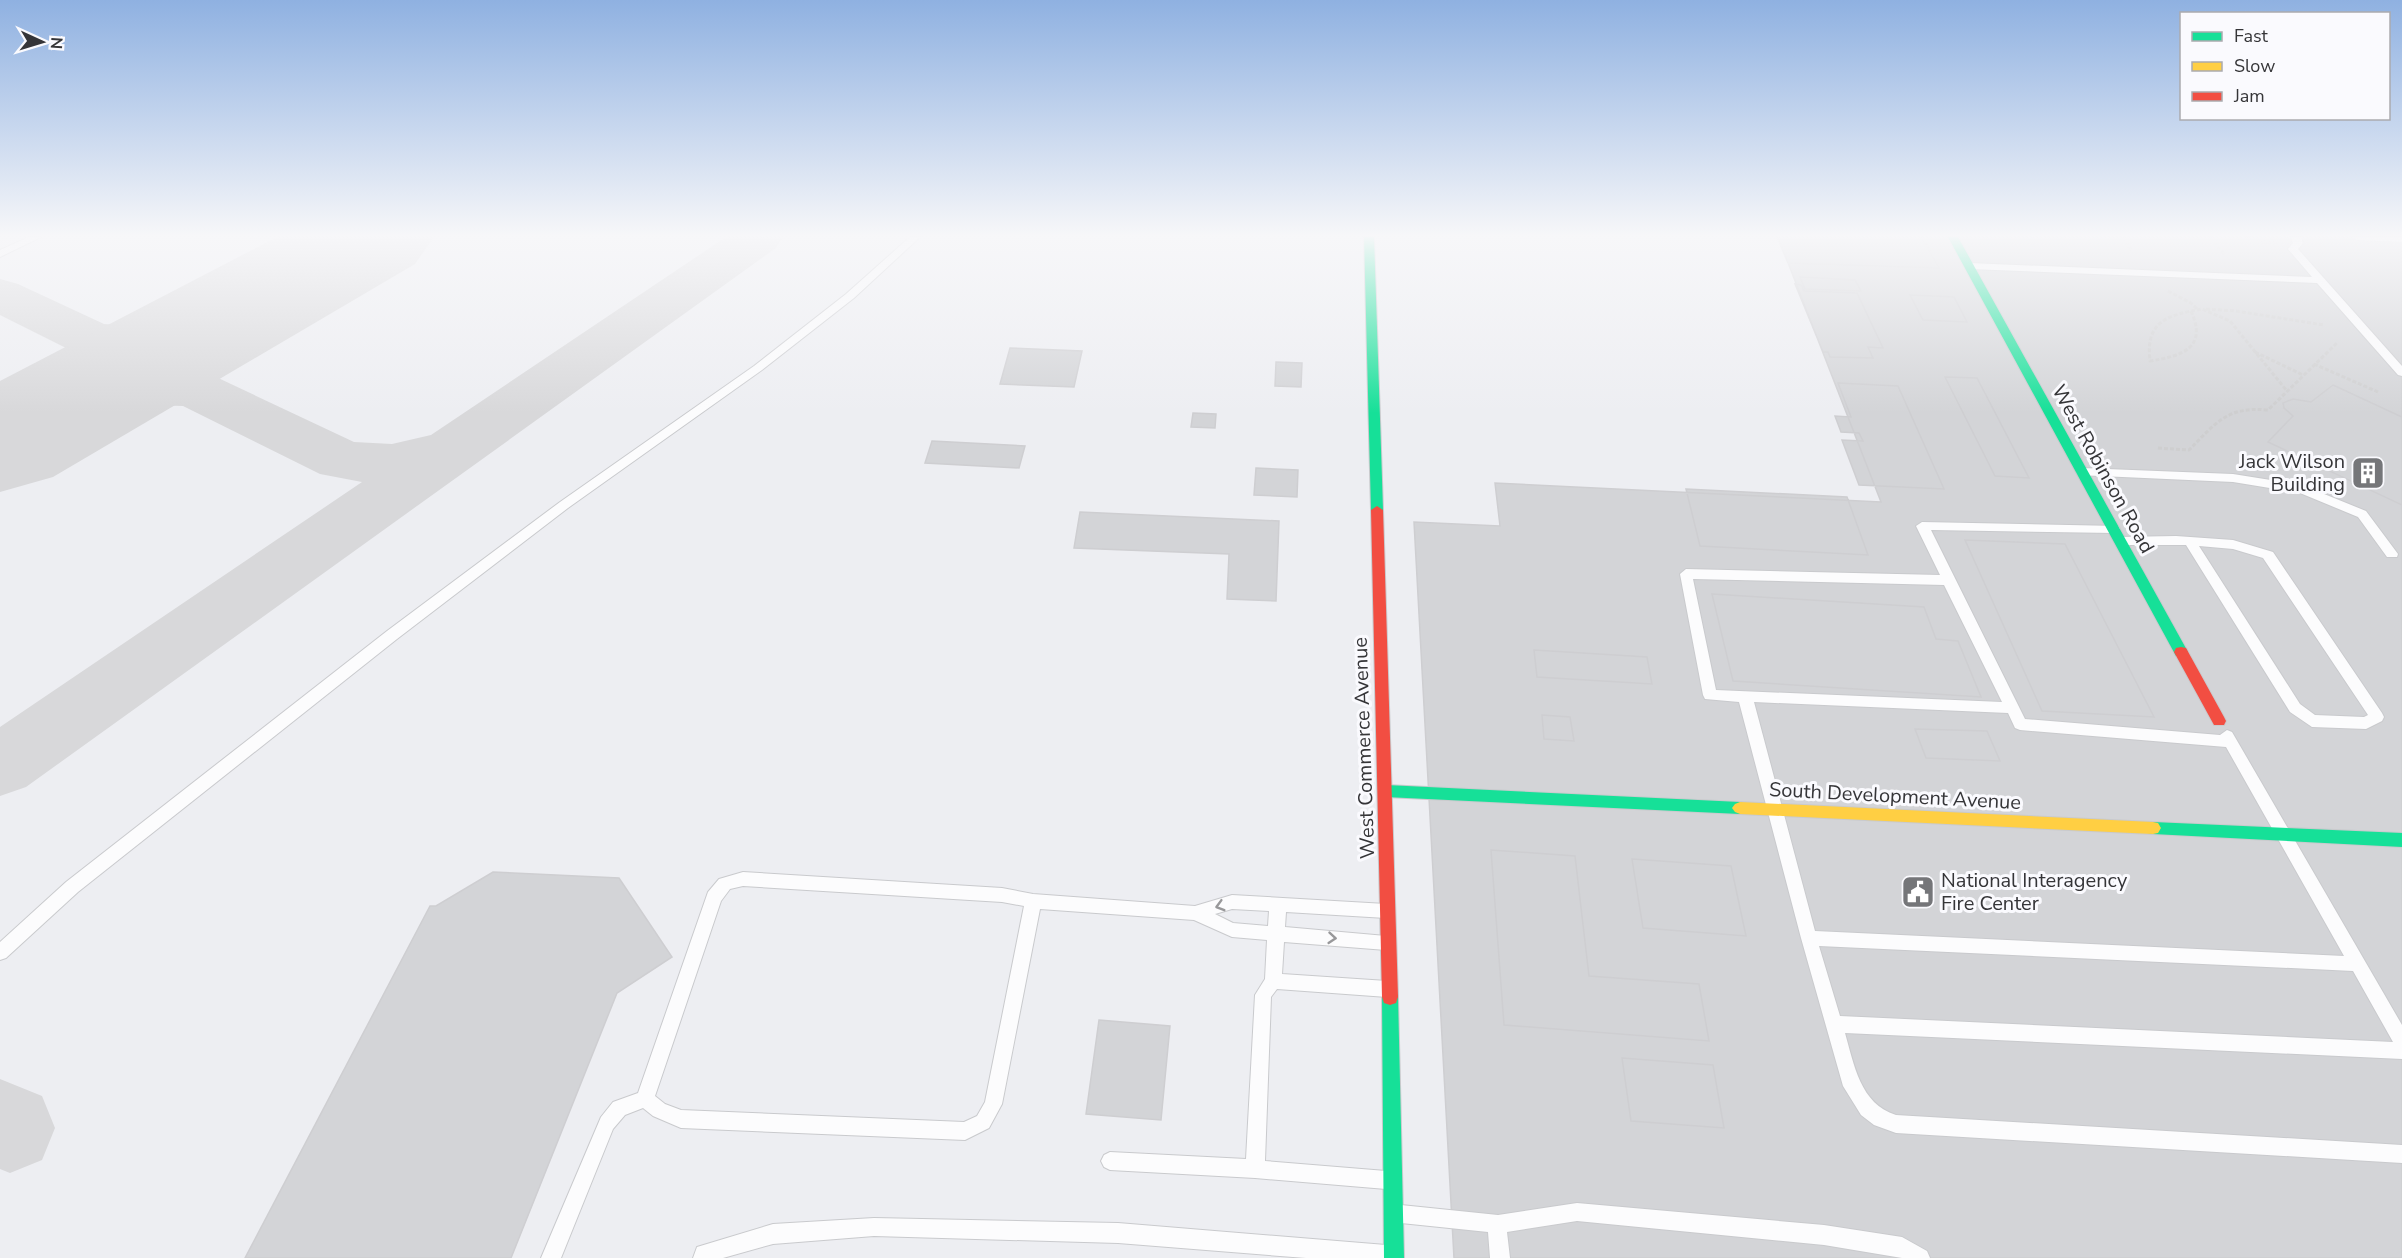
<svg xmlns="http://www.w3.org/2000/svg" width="2402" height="1258" font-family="'Nunito Sans',sans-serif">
  <rect width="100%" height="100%" fill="#edeef2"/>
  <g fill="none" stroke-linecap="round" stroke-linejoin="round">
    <path fill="#d8d8da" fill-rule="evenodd" d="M726,237h57l-7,11 -750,539 -26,9v-69l362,-245 -42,-8 -137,-68 -30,-1 -27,4 -68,27 -21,6 -21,-6 -8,-13 8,-13 58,-23 46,-12 -120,-60v-36l18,5 86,40 28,2 28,-4 60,-23 19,-5 19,5 7,11 -7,11 -18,8 -35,14 -40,10 189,89 38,2 39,-9z
      M0,1079l42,17 13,32 -13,32 -32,13 -10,-4z"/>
    <path fill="#d8d8da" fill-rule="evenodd" d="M277,237h157l-19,27 -362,213 -53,15v-111z"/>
  </g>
  <path fill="#d3d4d7" stroke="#ceced1" stroke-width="1.5" d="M1777,237h145l17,31 -151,-5z
    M1778,237h624v1021h-948l-40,-736 86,4 -5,-43 386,19z
    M1800,277l55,3 6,11 -56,-2z
    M1795,284l6,1 3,6 53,2 26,55 -15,-1 5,11 -43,-1 -2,-5h-5z
    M1910,295l44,2 13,25 -44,-2z
    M1010,348l72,3 -8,36 -74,-3z
    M1276,362l26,1 -1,24 -26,-1z
    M1945,377l32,1 52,100 -34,-2z
    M1838,383l60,3 46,103 -85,-4 -17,-45 21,1 -4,-8 -18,-1 -6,-16 16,1z
    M2333,385l69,32v88l-134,-63 25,-26 -9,-8 -1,-5 10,-4 18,3z
    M1193,413l23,1 -1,14 -24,-1z
    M932,441l93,5 -6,22 -94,-5z
    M1256,468l42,2 -1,27 -43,-2z
    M1686,489l161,8 21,58 -168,-9z
    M1080,512l199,9 -3,80 -49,-2 2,-45 -155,-6z
    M1965,540l100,4 89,173 -112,-6z
    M1712,594l212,13 12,32 22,2 23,56 -248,-16z
    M1534,650l113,7 5,27 -115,-7z
    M1542,715l28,2 4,24 -30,-2z
    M1915,729l72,2 13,30 -74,-3z
    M1491,850l84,6 14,120 110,8 10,57 -205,-16z
    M1632,859l99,7 15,70 -103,-8z
    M493,872l126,6 53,79 -55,36 -106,265h-266l185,-352h6z
    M1099,1020l71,6 -9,94 -75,-6z
    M1622,1058l91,7 11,63 -93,-7z"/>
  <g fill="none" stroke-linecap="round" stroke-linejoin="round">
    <g stroke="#c9cacd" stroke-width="2">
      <path id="lane" d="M29,237h12l-41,20v-7z
        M910,237h10l-66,61 -92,72 -194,138 -171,131 -319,253 -72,66 -6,2v-18l66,-60 321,-251 173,-129 194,-136 92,-72z
        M2291,237h10l2,6 -5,6 104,117v10l-4,-1 -81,-92 -348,-14 -5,-3 5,-3 343,14 -24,-28 5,-6z
        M2352,237h50v5l-45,-2z
        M2082,468l151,6 69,11 64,26 32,43 -1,3h-10l-29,-40 -58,-24 -67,-11 -155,-7 -2,-3 2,-3z
        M1922,522l196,4 2,3 -6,4 -183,-3 94,189 195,16 7,-5 5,2 170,293v34l-557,-26c9,31 15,71 51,82l506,30v18l-506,-30 -22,-8 -13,-10 -18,-29 -42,-148 -62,-236 -34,-3 -2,-4 -23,-121 6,-5 254,6 -24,-49zM1693,579l251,6 58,117 -286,-12zM1754,702l254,11 7,15 5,2 206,17 118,209 -529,-25zM1819,946l534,25 40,71 -553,-26z
        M2176,536l57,4 40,12 109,161 2,4 -2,4 -16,8 -54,-2 -22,-15 -104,-167h-66l-6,-4 6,-4zM2199,546l34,3 30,9 105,157 -4,2 -49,-2 -15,-11z
        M743,872l259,16 31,6 162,12 37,-11 154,9 6,2 2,5 -2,5 -6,2 -100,-6 -1,15 101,9 6,2 2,5 -2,5 -6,2 -102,-8 -2,32 105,7 6,3 2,5 -2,5 -6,3 -110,-8 -6,8 -6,164 121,10 7,2 2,7 -2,7 -7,2 -131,-11 -145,-8 -6,-3 -3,-6 3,-6 6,-3 136,7 9,-164 10,-16 2,-39 -35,-3 -38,-17 -154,-11 -38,195 -13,24 -24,12 -284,-12 -28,-12 -10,-8 -18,7 -12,14 -52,129h-20l60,-141 12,-15 25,-9 70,-201 11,-13zM743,886l259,16 22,4 -39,196 -8,14 -13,6 -283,-12 -16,-6 -10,-8 66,-195 9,-12zM1232,909l37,2 -1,15 -35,-3 -18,-9z
        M1577,1203l247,22 78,12 25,14 3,7h-28l-78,-13 -247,-24 -70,11 3,26h-20l-2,-26 -87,-9 -7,-2 -2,-7 2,-7 7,-2 97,10z
        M874,1218l244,5 268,22 7,3 3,7 -2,3h-88l-188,-15 -244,-7 -101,8 -50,14h-30l4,-11 76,-23z"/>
    </g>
    <g stroke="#c9cacd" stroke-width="2">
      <path id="fast" d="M1364,237h10l9,273 -6,4 -6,-4z
        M1948,237h10l230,415 -2,4h-10z
        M1386,785l354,17 5,2 3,4 -3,4 -5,2 -354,-17 -5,-2 -2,-4 2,-4z
        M2153,822l249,11v14l-249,-13 -5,-1 -3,-5 3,-5z
        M1390,989l6,2 2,6 6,261h-20l-2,-261 2,-6z"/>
    </g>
    <g stroke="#c9cacd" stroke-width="2">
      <path id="slow" d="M1740,802l413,20 5,1 3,5 -3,5 -5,1 -413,-20 -5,-2 -3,-4 3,-4z"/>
    </g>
    <g stroke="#c9cacd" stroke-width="2">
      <path id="jam" d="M1377,506l6,4 15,487 -2,6 -6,2 -6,-2 -2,-6 -11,-487z
        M2181,647l5,1 38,69 2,4 -2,4h-10l-40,-73 2,-4z"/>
    </g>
    <path stroke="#cececf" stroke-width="3" stroke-dasharray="4 2" stroke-linecap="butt" d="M2122,237l10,14
      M2210,237l14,17
      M2244,237h7
      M2261,242l17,1
      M2168,291l23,12 6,6
      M2206,309l30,2 88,14
      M2191,311c17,37 -9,45 -41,50 -4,-33 10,-44 41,-50z
      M2191,311l11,-2 28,12 57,70
      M2255,352l48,23
      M2314,364l64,28
      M2158,448l31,2c27,-27 38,-44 79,-40l70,-68"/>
    <use href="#lane" fill="#fcfcfd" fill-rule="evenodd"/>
    <use href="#fast" fill="#16e098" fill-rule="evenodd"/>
    <use href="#slow" fill="#ffcf43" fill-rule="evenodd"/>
    <use href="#jam" fill="#f24e42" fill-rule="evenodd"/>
  </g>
  <defs><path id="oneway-chevron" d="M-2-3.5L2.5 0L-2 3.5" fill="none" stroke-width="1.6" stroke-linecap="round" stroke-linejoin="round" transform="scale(1.5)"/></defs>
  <g stroke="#98989a">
    <use href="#oneway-chevron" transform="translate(1220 906) rotate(164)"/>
    <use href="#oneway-chevron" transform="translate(1332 938) rotate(5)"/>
  </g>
  <linearGradient id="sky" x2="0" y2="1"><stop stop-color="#8fb1e1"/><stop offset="0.57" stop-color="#f7f7f9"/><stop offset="1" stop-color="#f7f7f9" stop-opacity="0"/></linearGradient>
  <rect width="2402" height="413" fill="url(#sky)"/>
  <defs>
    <g id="building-square" transform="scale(1.725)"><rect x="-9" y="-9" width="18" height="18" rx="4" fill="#757679" stroke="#fafafe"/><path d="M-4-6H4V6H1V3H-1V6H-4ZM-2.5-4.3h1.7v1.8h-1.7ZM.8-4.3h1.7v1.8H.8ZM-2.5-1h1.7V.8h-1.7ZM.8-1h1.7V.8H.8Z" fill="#fff"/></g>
    <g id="civic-square" transform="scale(1.725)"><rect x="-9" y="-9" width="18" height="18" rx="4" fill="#757679" stroke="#fafafe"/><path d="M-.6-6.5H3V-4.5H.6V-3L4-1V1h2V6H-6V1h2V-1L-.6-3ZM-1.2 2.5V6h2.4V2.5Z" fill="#fff"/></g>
  </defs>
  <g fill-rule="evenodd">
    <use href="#building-square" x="2368" y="473"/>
    <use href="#civic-square" x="1918" y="892"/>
  </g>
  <g text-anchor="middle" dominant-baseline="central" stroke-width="6" stroke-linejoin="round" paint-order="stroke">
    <g font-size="20" fill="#353538" stroke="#fafafe" text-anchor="end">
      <text x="2345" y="461">Jack Wilson<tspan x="2345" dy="23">Building</tspan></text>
      <text x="1941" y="880" text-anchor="start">National Interagency<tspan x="1941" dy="23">Fire Center</tspan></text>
    </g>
    <g font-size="20" fill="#353538" stroke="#fafafe">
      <text transform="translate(2103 469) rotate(61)">West Robinson Road</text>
      <text transform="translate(1364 748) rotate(-92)">West Commerce Avenue</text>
      <text transform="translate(1895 796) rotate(3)">South Development Avenue</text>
    </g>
  </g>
  <rect x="2180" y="12" width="210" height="108" fill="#fafafe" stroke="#ababaf" stroke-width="1.5"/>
  <rect x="2192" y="32" width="30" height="9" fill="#16e098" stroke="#ababaf" stroke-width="1.5"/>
  <text x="2234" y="42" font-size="18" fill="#353538">Fast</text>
  <rect x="2192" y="62" width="30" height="9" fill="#ffcf43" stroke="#ababaf" stroke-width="1.5"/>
  <text x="2234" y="72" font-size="18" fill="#353538">Slow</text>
  <rect x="2192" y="92" width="30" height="9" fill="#f24e42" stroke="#ababaf" stroke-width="1.5"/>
  <text x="2234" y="102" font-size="18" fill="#353538">Jam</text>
  <g transform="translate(42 42) rotate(94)" stroke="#fafafe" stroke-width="4.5" paint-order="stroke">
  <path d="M0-4.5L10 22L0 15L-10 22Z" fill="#353538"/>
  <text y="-9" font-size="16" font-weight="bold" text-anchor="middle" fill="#353538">N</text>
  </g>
</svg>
